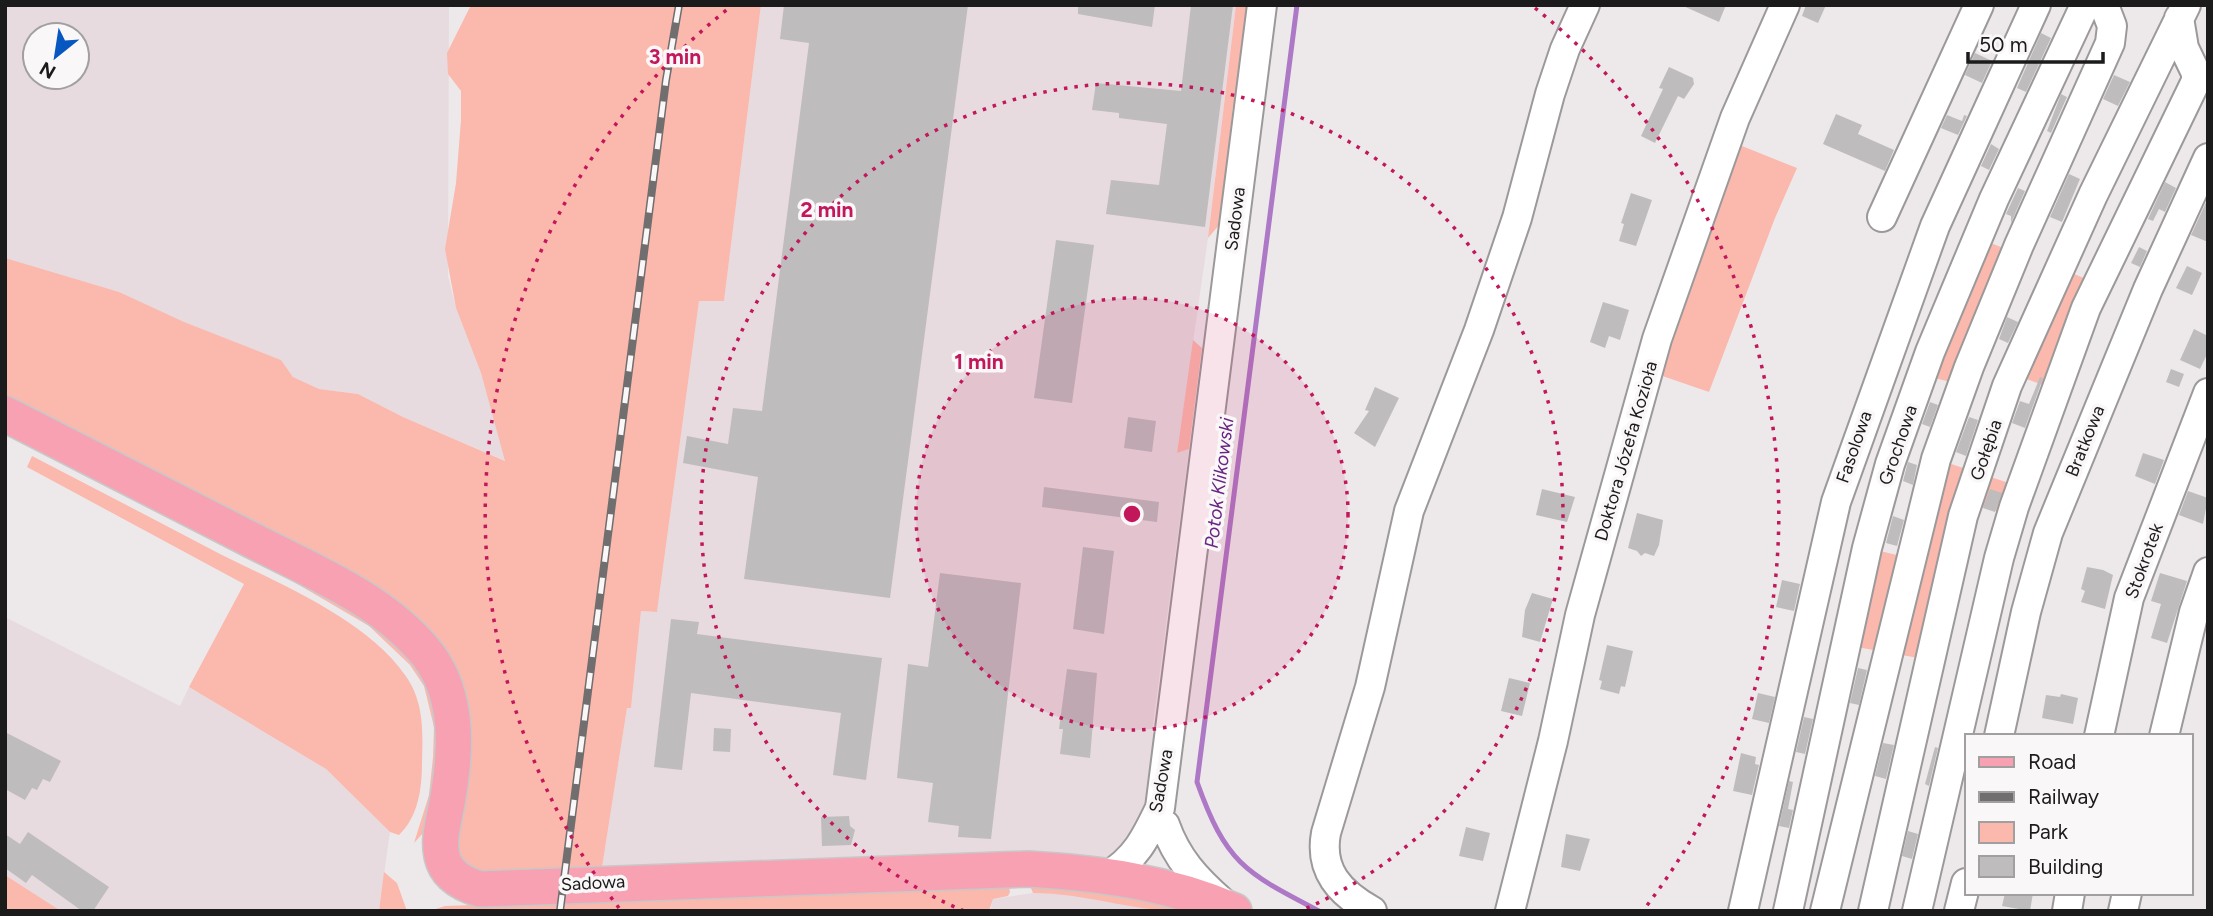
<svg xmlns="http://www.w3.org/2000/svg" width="2213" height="916" font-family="Figtree,sans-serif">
  <rect width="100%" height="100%" fill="#ede9eb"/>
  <path fill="#e7dbdf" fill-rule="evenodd" d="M5,5h444l-1,271 8,32 25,65 25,88 -103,-44 -45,-23 -39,-5 -26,-12 -12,-17 -276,-99zM35,35h42v42h-42z
    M761,5h475l-28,233 -31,215 12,-4 -37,283 5,6 -15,90 -26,33 -515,13 26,-166h4l10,-97 16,1 42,-312h25z
    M5,617l175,89 9,-19 137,82 64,63 -11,79h-318l-56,-36z
    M1033,893h36l90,18h-169l3,-12z"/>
  <path fill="#fbb8ad" d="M471,5h290l-37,296h-25l-42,311 -16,-1 -10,97h-4l-26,166 -114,3 -25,-14 -8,-17 -12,-190 -437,-256v-142l114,34 65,30 97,38 12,17 26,12 39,5 45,23 102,44 -24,-88 -25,-65 -11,-59 11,-66 5,-63v-29l-13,-17 -1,-21z
    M1236,5h16l-13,97 -6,4 -13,118 -12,14z
    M1727,140l70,28 -22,50 -66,174 -61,-21z
    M1978,238l38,15 -53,132 -41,-10z
    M2060,268l38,16 -41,106 -44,-16z
    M1193,340l9,8 -13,101 -12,4z
    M32,456c63,33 126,65 188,98 60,30 146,65 185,121 19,26 18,56 17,86 0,26 -3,55 -23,74l-9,-3 -64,-63 -137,-82 55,-103 -217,-117z
    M1936,459l85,28 -10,28 -43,-12 -38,157 -85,-15 22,-97 43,10z
    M282,575l74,34 62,55 21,52 -3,83 -11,32 -11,12 15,-48 4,-38 1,-30 -10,-41 -14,-21 -41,-39z
    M384,872l13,11 10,28h-28z
    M5,875l56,36h-56z
    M1030,886c50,3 102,9 150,25 -49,0 -95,-18 -147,-18z
    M976,887h33l1,5 -2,4 -15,3 -4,12h-560l16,-5z"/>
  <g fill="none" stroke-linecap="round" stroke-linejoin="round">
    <path stroke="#ad78c5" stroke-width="5" d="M1297,5l-100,777c29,81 47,90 122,129"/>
  </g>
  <path fill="#bfbcbe" d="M784,5h184l-78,593 -146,-19 14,-102 -75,-14 4,-27 41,8 5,-36 29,3 47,-368 -29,-4z
    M1078,5h77l-3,22 -74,-13z
    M1191,5h42l-28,222 -99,-13 5,-34 48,5 8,-61 -48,-6v-5l-27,-3 4,-27 85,8z
    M1681,5h45l-7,17z
    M1806,5h20l-8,18 -16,-7z
    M2041,33l10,5 -25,54 -9,-4z
    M1975,53l17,8 -10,22 -17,-8z
    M1669,67l24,11 1,6 -10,15 -6,-3 -23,47 -14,-7 22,-47 -4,-1z
    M2114,75l16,7 -12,24 -15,-7z
    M2061,94l6,3 -16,36 -4,-2z
    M1836,114l26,11 -4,9 36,16 -9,21 -62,-27z
    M1947,115l15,6 2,-6 3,1 -9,19 -17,-7z
    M1991,144l8,5 -10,21 -8,-4z
    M2069,174l11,5 -18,43 -12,-5z
    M2165,182l11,6 -11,24 -6,-3 -6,12 -5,-2z
    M2018,188l7,3 -14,32v-7l-5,-2z
    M1631,193l21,7 -16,46 -17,-5 5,-17 -3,-1z
    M2208,198v44l-17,-7z
    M1056,240l38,5 -22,158 -38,-5z
    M2139,247l8,4 -7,16 -9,-4z
    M2187,266l15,7 -10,22 -16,-7z
    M1603,302l26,8 -9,30 -11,-4 -4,12 -15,-6z
    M2007,317l11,5 -10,21 -9,-4z
    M2194,329l14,7v16l-8,17 -20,-9z
    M2171,369l13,5 -5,13 -13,-5z
    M2040,377l3,1 -18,50 -13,-5 8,-22 9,3z
    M1375,387l24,11 -24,49 -21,-14 15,-22 -4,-1z
    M1930,402l8,3 -8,22 -8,-3z
    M1128,417l28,4 -4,31 -28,-4z
    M1969,417l9,3 -12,36 -10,-4z
    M2143,453l21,7 -9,24 -20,-8z
    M1908,462l9,3 -4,20 -10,-4z
    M1044,487l115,15 -2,20 -115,-15z
    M1542,489l33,8 -8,25 -31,-7z
    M1990,489l12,4 -7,19 -12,-4z
    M2188,491l20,7 -5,26 -24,-9z
    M1637,513l26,7 -4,25 -5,11 -9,-3 -4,3 -4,-5 -9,-3z
    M1893,516l11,4 -7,26 -11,-3z
    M1083,547l31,4 -10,83 -31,-5z
    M2087,567l16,3 10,5 -8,34 -24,-7 4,-11 -4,-2z
    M940,573l81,10 -30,256 -33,-2 1,-11 -31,-4 5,-39 -36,-5 11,-114 20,3z
    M2160,573l27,8 -20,62 -16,-5 10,-34 -10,-3z
    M1782,580l18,4 -6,27 -18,-4z
    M1532,593l21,6 -13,43 -18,-5 3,-27z
    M671,619l28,3 -2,12 185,24 -16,122 -33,-5 8,-62 -150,-20 -9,77 -28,-3z
    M1607,645l26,6 -8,36 -4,-1 -2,8 -19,-5 2,-8 -3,-1z
    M1858,668l9,2 -8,35 -9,-2z
    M1067,669l30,4 -7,85 -30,-4 3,-25h-4z
    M1509,678l21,5 -8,33 -21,-5z
    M1758,693l17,4 -6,26 -17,-4z
    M2061,694l17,4 -5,26 -31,-6 4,-23 14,2z
    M1804,717l9,2 -8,35 -9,-2z
    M714,728l17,1 -1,23 -17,-1z
    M5,732l56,29 -11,21 -7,-3 -6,11 -5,-2 -7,12 -20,-11z
    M1883,743l11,2 -8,34 -11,-3z
    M1935,747l3,1 -9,38 -4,-2z
    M1741,753l15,4 -1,7 4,1 -7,30 -19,-4z
    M1789,781l4,1 -5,27 5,1 -4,18 -10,-2z
    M849,816l1,10 5,4 -4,15 -29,1 -1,-29z
    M1466,827l24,6 -7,28 -24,-5z
    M1908,831l10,3 -6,25 -10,-3z
    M28,832l81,55 -16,24h-11l-50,-36 -6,8 -21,-15v-34l15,10z
    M1566,834l24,5 -10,32 -19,-4z
    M2005,893h28l-3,18 -28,-5z"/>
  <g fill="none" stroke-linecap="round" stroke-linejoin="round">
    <g stroke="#9c999a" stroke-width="32">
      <path id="minor" d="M1882,217l97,-212
        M1999,736l27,-124 22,-79 100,-244 60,-131
        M2099,736l30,-138 79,-205
        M2164,736l30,-124 14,-40
        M1165,825c12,34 31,54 57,77
        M1107,876c29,-17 39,-39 53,-68l102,-803
        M1372,911c-32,-18 -53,-40 -46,-78l44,-146 39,-176 70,-181 38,-112 33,-124 15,-45 20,-44
        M1510,911l43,-170 27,-126 77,-276 78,-221 50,-113
        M1743,911l93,-409 99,-276 101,-221
        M1788,911l79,-363 23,-84 40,-112 64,-153 91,-194
        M1825,911l111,-452 33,-92 50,-122 91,-202 2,-17 -8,-21
        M1873,911l90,-395 44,-130 86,-191 93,-190
        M1917,911l82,-353 15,-51 72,-199 110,-227v-8l-12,-25 -5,-30
        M1959,911l7,-28
        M2067,911l3,-18
        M2123,911l4,-18"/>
    </g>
    <g stroke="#c9c8c8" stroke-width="38">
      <path id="major" d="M5,414c79,40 158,81 237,121 64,34 140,62 186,120 32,42 28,99 19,148 -3,17 -9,36 -5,53 4,19 21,28 38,33l548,-20c70,4 140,13 206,42"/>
    </g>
    <use href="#minor" stroke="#fff" stroke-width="28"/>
    <use href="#major" stroke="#f7a1b2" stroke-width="35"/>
    <g stroke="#706e6e" stroke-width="8">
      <path id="rail" d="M560,911l106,-831 13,-75"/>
    </g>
    <use href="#rail" stroke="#faf7f8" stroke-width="5" stroke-dasharray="16" stroke-linecap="butt"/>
  </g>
  <circle cx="1132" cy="514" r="216" fill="#c2185b" fill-opacity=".12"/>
  <g fill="none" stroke="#c2185b" stroke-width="3.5" stroke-dasharray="3.5 7">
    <circle cx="1132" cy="514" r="216"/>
    <path d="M964 911A431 431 0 1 1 1300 911"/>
    <path d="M619 908A647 647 0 0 1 729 8M1535 8A647 647 0 0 1 1645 908"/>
  </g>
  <g text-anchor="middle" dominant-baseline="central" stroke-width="7" stroke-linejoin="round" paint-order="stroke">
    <g font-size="18" fill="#1c1b1b" stroke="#faf7f8">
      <text transform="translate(1235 219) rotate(-83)">Sadowa</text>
      <text transform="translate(2085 441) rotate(-68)">Bratkowa</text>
      <text transform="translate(1898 445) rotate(-71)">Grochowa</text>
      <text transform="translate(1854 447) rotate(-71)">Fasolowa</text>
      <text transform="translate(1986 450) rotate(-71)">Gołębia</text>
      <text transform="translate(1626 451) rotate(-74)">Doktora Józefa Kozioła</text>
      <text transform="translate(2144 561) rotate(-70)">Stokrotek</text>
      <text transform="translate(1161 781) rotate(-80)">Sadowa</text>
      <text transform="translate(593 883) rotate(-3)">Sadowa</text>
    </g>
    <g font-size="19" font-style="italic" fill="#682582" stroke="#faf7f8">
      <text transform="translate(1219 483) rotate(-83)">Potok Klikowski</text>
    </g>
  </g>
  <circle cx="1132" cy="514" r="10" fill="#c2185b" stroke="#faf7f8" stroke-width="3.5"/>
  <g font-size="21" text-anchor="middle" font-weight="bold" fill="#c2185b" stroke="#faf7f8" stroke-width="7" stroke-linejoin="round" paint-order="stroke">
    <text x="675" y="64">3 min</text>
    <text x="827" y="217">2 min</text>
    <text x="979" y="369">1 min</text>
  </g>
  <rect width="2213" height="916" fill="none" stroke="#1c1b1b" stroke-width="14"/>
  <rect x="1965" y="734" width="228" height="161" fill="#faf7f8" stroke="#a19fa0" stroke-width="2"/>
  <rect x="1979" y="757" width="35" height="10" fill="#f7a1b2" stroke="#a19fa0" stroke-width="2"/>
  <text x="2028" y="769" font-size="21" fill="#1c1b1b">Road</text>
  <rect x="1979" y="792" width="35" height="10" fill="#706e6e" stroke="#a19fa0" stroke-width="2"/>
  <text x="2028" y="804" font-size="21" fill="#1c1b1b">Railway</text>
  <rect x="1979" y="822" width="35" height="21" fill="#fbb8ad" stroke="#a19fa0" stroke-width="2"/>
  <text x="2028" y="839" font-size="21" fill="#1c1b1b">Park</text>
  <rect x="1979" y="856" width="35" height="21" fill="#bfbcbe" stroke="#a19fa0" stroke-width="2"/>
  <text x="2028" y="874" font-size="21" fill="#1c1b1b">Building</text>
  <g transform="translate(56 56) rotate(210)"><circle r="33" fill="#faf7f8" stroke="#a19fa0" stroke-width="2"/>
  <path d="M0-5L12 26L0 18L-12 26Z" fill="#0757c1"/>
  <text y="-10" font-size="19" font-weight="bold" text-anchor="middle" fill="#1c1b1b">N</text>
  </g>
  <path d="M1968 52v10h135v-10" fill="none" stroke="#1c1b1b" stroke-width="3.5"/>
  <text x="1979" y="52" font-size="21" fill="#1c1b1b" stroke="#faf7f8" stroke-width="5" paint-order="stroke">50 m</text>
</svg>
